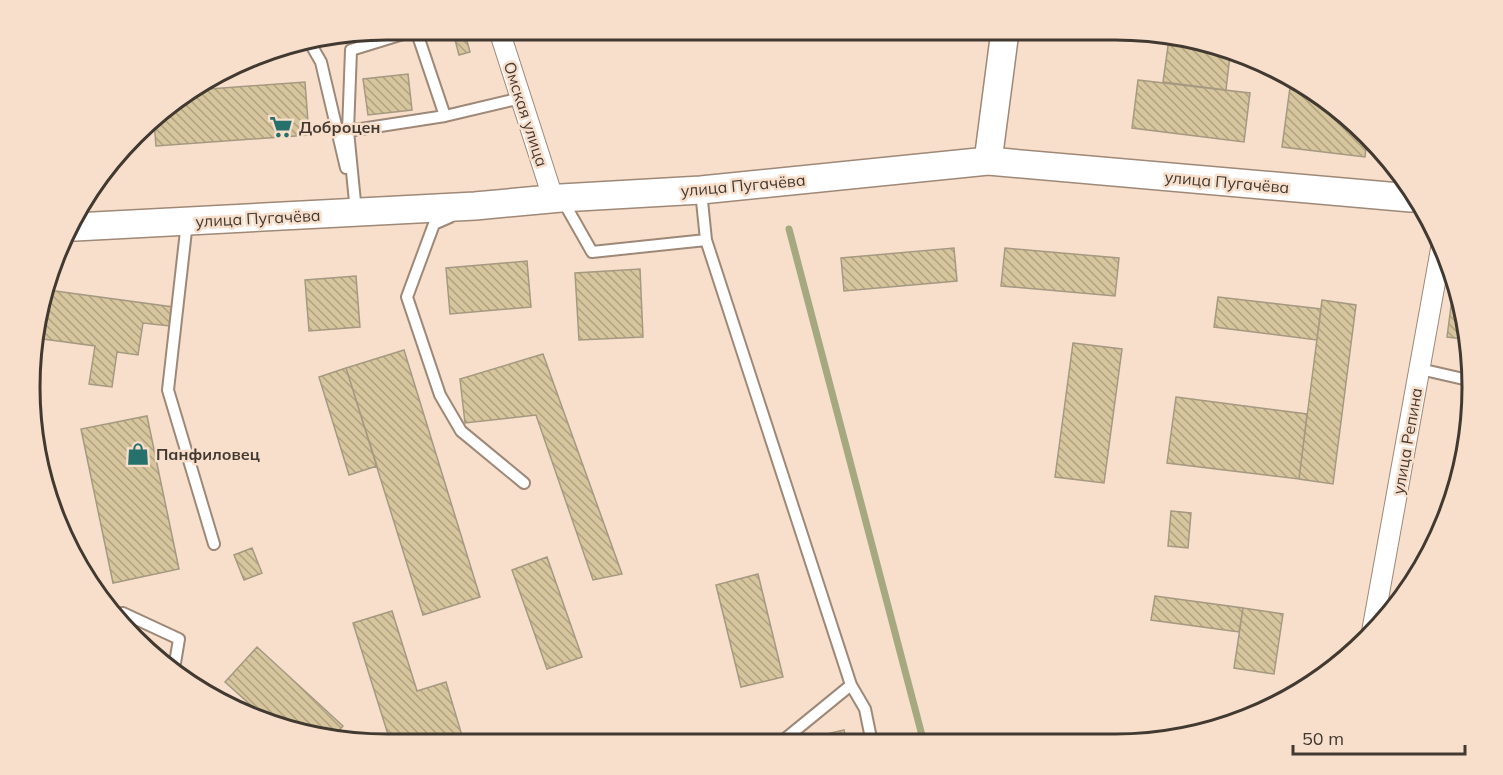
<svg xmlns="http://www.w3.org/2000/svg" width="1503" height="775" font-family="Mulish,sans-serif">
  <defs>
    <pattern id="building-back-hatch" width="6" height="6" patternUnits="userSpaceOnUse" patternTransform="scale(1.5)"><rect width="6" height="6" fill="#d7c59d"/><path d="M-1 5l2 2M0 0l6 6M5-1l2 2" fill="none" stroke="#b0a181"/></pattern>
  </defs>
  <rect width="100%" height="100%" fill="#f7dfcc"/>
  <g fill="none" stroke-linecap="round" stroke-linejoin="round">
    <path stroke="#a6a97f" stroke-width="7" d="M789,229l135,514"/>
  </g>
  <path fill="url(#building-back-hatch)" stroke="#a59981" stroke-width="1.5" d="M464,30l6,22 -11,3 -6,-23z
    M1169,39l61,16 -4,35 -63,-8z
    M408,74l4,36 -44,5 -5,-36z
    M1138,80l112,13 -6,49 -112,-14z
    M1291,80l76,58 -2,19 -83,-10z
    M305,82l4,53 -153,11 -2,-25 16,-17 26,-14z
    M954,248l3,33 -113,10 -3,-33z
    M1005,248l114,10 -4,38 -114,-10z
    M527,261l4,46 -81,7 -4,-46z
    M640,269l3,68 -64,3 -4,-67z
    M356,276l4,51 -51,4 -4,-51z
    M48,290l125,17 -3,19 -27,-3 -5,32 -21,-3 -5,35 -23,-3 6,-38 -59,-8 1,-21z
    M1453,291h3l7,48 -16,-2z
    M1218,297l103,12 -4,31 -103,-13z
    M1322,300l34,5 -23,179 -34,-5z
    M1073,343l49,6 -18,134 -49,-6z
    M404,350l76,247 -57,18 -77,-247z
    M543,354l79,220 -29,6 -57,-165 -71,8 -5,-44z
    M346,368l31,98 -28,9 -30,-98z
    M1176,397l131,17 -8,65 -132,-16z
    M147,416l32,153 -66,14 -32,-154z
    M1171,511l20,2 -3,35 -20,-2z
    M252,548l10,25 -18,7 -10,-25z
    M547,557l35,100 -35,12 -35,-99z
    M758,574l25,103 -42,10 -25,-102z
    M1155,596l88,12 -4,24 -88,-12z
    M1243,608l40,6 -9,60 -40,-6z
    M392,611l25,80 29,-9 17,57 -15,5h-57l-38,-121z
    M257,647l86,79 -9,10 -70,-19 -39,-35z
    M844,730l3,13h-46v-3z
    M561,737l2,7h-27z"/>
  <g fill="none" stroke-linecap="round" stroke-linejoin="round">
    <g stroke="#9e8877" stroke-width="14">
      <path id="lane" d="M310,43l11,19 25,106
        M348,131l3,-81 65,-20 29,86
        M701,191l5,49 145,445 -71,58
        M563,201l29,51 114,-12
        M356,212l-8,-81 97,-15 76,-18
        M450,217l-16,7 -27,73 33,98 21,36 63,52
        M187,222l-19,168 46,154
        M1420,369l48,11
        M116,614l7,-1 56,26 -5,30
        M851,685l14,24 7,34"/>
    </g>
    <g stroke="#9e8877" stroke-width="22">
      <path id="street" d="M499,30l54,168
        M1372,632l69,-383"/>
    </g>
    <g stroke="#9e8877" stroke-width="30">
      <path id="secondary" d="M988,161l17,-130
        M75,227l400,-21 86,-8 140,-8 287,-29 423,37"/>
    </g>
    <use href="#lane" stroke="#fff" stroke-width="10"/>
    <use href="#street" stroke="#fff" stroke-width="20"/>
    <use href="#secondary" stroke="#fff" stroke-width="27"/>
  </g>
  <defs>
    <g id="supermarket-bare" transform="scale(1.8)"><path d="M-6-5.5h2.5l.6 2H6L4.5 2H-2.5L-4.4-4H-6ZM-1.5 3.2a1.3 1.3 0 1 0 .1 0ZM3 3.2a1.3 1.3 0 1 0 .1 0Z" fill="#27716c" stroke="#f7dfcc" stroke-width="2.5" paint-order="stroke"/></g>
    <g id="shop-bare" transform="scale(1.8)"><path d="M-5-2.5h2.3a2.7 3.5 0 0 1 5.4 0H5L5.5 6h-11ZM-1.5-2.5h3a1.5 2.3 0 0 0-3 0Z" fill="#27716c" stroke="#f7dfcc" stroke-width="2.5" paint-order="stroke"/></g>
  </defs>
  <g fill-rule="evenodd">
    <use href="#supermarket-bare" x="281" y="127"/>
    <use href="#shop-bare" x="138" y="454"/>
  </g>
  <g text-anchor="middle" dominant-baseline="central" stroke-width="5" stroke-linejoin="round" paint-order="stroke">
    <g font-size="16" fill="#423931" stroke="#f7dfcc">
      <text transform="translate(526 114) rotate(72)">Омская улица</text>
      <text transform="translate(1227 182) rotate(5)">улица Пугачёва</text>
      <text transform="translate(743 185) rotate(-5)">улица Пугачёва</text>
      <text transform="translate(258 218) rotate(-3)">улица Пугачёва</text>
      <text transform="translate(1407 441) rotate(-80)">улица Репина</text>
    </g>
    <g font-size="16" font-weight="bold" fill="#423931" stroke="#f7dfcc" text-anchor="start">
      <text x="299" y="127">Доброцен</text>
      <text x="156" y="454">Панфиловец</text>
    </g>
  </g>
  <path d="M0 0H1503V775H0ZM387 40H1115A347 347 0 0 1 1462 387V387A347 347 0 0 1 1115 734H387A347 347 0 0 1 40 387V387A347 347 0 0 1 387 40Z" fill="#f7dfcc" fill-rule="evenodd"/>
  <path fill="none" stroke="#423931" stroke-width="3" d="M387 40H1115A347 347 0 0 1 1462 387V387A347 347 0 0 1 1115 734H387A347 347 0 0 1 40 387V387A347 347 0 0 1 387 40Z"/>
  <path d="M1293 745v9h172v-9" fill="none" stroke="#423931" stroke-width="3"/>
  <text x="1302" y="745" font-size="18" fill="#423931" stroke="#f7dfcc" stroke-width="4.5" paint-order="stroke">50 m</text>
</svg>
